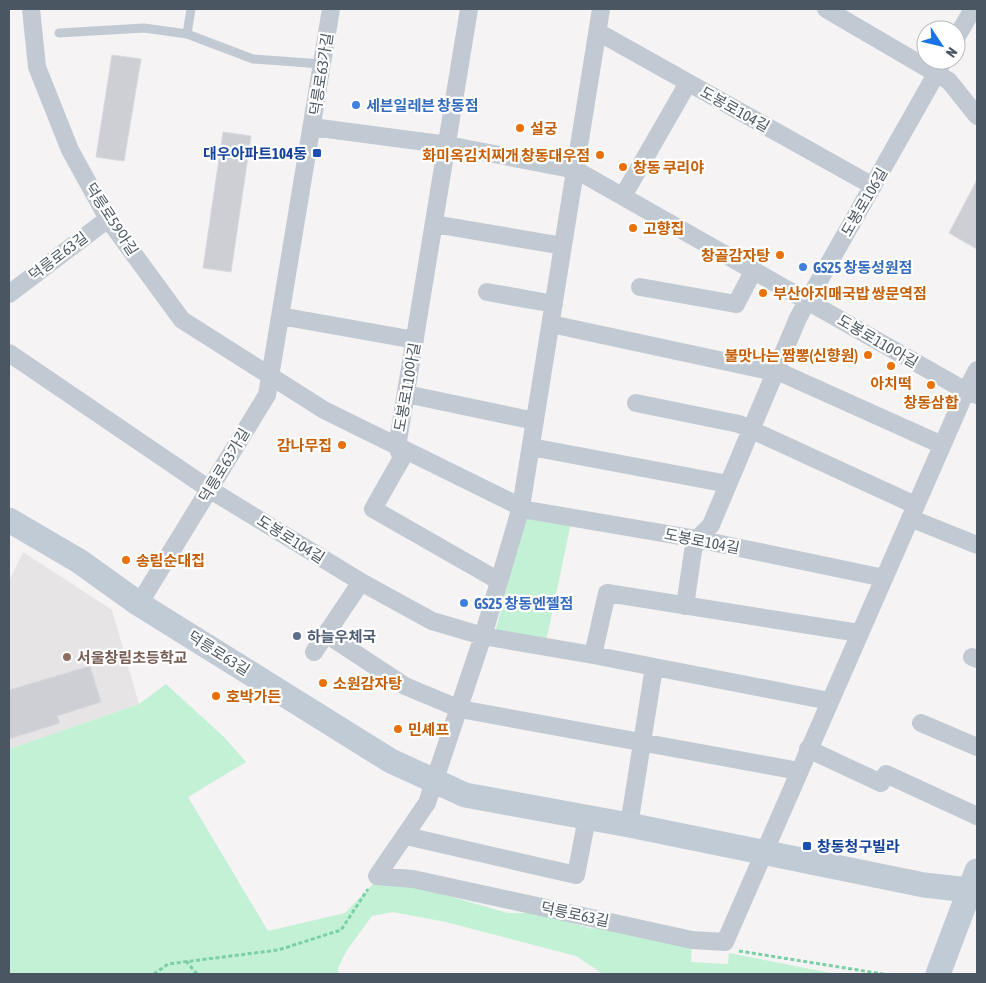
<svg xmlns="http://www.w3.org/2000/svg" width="986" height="983" font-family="'Asap Condensed','Noto Sans KR',sans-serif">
  <rect width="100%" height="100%" fill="#f5f3f3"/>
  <path fill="#e6e4e5" d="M23,552l89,58 27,94 -130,45v-168z"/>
  <path fill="#c3f1d5" d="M525,515l46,8 -25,119 -51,-9z
    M166,684l59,54 21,24 -58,35 80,134 77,-18 29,-30 36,2 98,28h27l58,16 5,-7 94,18 -1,22 37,2 1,-11 107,21h-233l-27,-18 -130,-34 -53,-10 -21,4 -25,34 -10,20 3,4h-331v-225l130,-45z"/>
  <path fill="#cdcfd5" stroke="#d7d9de" d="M112,55l29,4 -17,102 -28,-4z
    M223,132l28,4 -20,136 -28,-4z
    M977,180v69l-28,-16z
    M90,666l11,36 -44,14 3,7 -51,16v-49z"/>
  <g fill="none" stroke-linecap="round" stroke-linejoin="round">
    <path stroke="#7ad0a6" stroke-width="3" stroke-dasharray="4 2.5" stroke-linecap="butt" d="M739,951l144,23
      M186,961l11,13
      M154,974l14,-10 110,-14 63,-20 27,-41"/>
    <path stroke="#c1cad2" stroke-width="9" d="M59,33l85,-5 43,6 66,25 69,5
      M187,34l4,-25"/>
    <path stroke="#c1cad2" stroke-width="18" d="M31,9l6,58 33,83 38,69 74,101 142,90 203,100 170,29 187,39
      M469,9l-72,438 5,11 -29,51 126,72
      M826,9l123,72 28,35
      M598,32l275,154
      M956,38l17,-29
      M312,127l136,18 128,25 390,221 11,4
      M623,196l65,-113
      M434,224l129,22
      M640,287l96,17 18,-34
      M487,292l67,12
      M9,294l99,-75
      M280,316l135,24
      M551,324l233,50 158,71
      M9,353l200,136 152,93 71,39 51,15 110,19 236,46
      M406,394l129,27
      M636,403l103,21 176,81
      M531,447l197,37
      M910,518l67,27
      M139,604l128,-209 64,-386
      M685,606l8,-55 4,-12 14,-14 87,-207 146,-258
      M326,634l79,52 55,23 339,62
      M314,652l47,-70
      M593,655l14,-62 252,40
      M972,657l5,2
      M921,723l56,24
      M808,749l73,34 5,-9 91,42
      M629,825l25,-158
      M406,836l170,39 11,-57
      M377,876l36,3 279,61 33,2 241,-551 11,-21
      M377,876l50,-73 56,-167 38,-129 80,-498"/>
    <path stroke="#c1cbd6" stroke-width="25" d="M9,520l70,41 60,43 252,157 74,34 164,30 295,60 45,5
      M938,974l39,-103"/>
  </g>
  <g fill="#3f7fe0" stroke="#fff" stroke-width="2">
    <circle cx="356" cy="105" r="5"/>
    <circle cx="803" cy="267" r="5"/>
    <circle cx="464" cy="603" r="5"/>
  </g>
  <g fill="#e8710a" stroke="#fff" stroke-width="2">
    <circle cx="520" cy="128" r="5"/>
    <circle cx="600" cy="155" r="5"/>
    <circle cx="623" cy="167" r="5"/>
    <circle cx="633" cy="228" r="5"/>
    <circle cx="780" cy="255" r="5"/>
    <circle cx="763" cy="293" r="5"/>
    <circle cx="868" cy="355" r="5"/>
    <circle cx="891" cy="366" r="5"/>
    <circle cx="931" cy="385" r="5"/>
    <circle cx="342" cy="445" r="5"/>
    <circle cx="126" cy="560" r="5"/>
    <circle cx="323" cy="683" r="5"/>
    <circle cx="216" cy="696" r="5"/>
    <circle cx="398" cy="729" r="5"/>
  </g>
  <g fill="#1a4fb4" stroke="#fff" stroke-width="2">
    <rect x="312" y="148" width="10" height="10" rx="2.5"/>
    <rect x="802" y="841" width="10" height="10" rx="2.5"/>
  </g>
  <circle fill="#5c6f8a" stroke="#fff" stroke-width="2" cx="297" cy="636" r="5"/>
  <circle fill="#8d6e63" stroke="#fff" stroke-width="2" cx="67" cy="657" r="5"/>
  <g text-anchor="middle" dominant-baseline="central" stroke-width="4.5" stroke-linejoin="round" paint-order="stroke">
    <g font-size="15" fill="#4a5661" stroke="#fff">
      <text transform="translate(321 74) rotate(-81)">덕릉로63가길</text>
      <text transform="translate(735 109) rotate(29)">도봉로104길</text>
      <text transform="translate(864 202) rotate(-60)">도봉로106길</text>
      <text transform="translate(112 219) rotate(57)">덕릉로59아길</text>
      <text transform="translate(58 256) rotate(-37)">덕릉로63길</text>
      <text transform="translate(878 341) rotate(30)">도봉로110아길</text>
      <text transform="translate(407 387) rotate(-80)">도봉로110아길</text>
      <text transform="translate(224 465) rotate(-59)">덕릉로63가길</text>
      <text transform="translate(291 539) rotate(32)">도봉로104길</text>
      <text transform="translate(702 541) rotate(11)">도봉로104길</text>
      <text transform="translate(219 653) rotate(32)">덕릉로63길</text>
      <text transform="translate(575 914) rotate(12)">덕릉로63길</text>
    </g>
    <g font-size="15" font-weight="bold" fill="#366cbe" stroke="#fff" text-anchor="start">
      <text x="366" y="105">세븐일레븐 창동점</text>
      <text x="813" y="267">GS25 창동성원점</text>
      <text x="474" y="603">GS25 창동엔젤점</text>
    </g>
    <g font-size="15" font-weight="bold" fill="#c56008" stroke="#fff" text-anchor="start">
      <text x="530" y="128">설궁</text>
      <text x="590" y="155" text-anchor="end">화미옥김치찌개 창동대우점</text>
      <text x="633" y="167">창동 쿠리야</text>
      <text x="643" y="228">고향집</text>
      <text x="770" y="255" text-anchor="end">창골감자탕</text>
      <text x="773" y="293">부산아지매국밥 쌍문역점</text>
      <text x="858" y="355" text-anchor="end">불맛나는 짬뽕(신향원)</text>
      <text x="891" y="383" text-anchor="middle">아치떡</text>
      <text x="931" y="402" text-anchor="middle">창동삼합</text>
      <text x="332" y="445" text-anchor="end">감나무집</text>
      <text x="136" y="560">송림순대집</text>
      <text x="333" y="683">소원감자탕</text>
      <text x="226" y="696">호박가든</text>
      <text x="408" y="729">민셰프</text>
    </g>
    <g font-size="15" font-weight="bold" fill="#164399" stroke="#fff" text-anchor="end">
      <text x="307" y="153">대우아파트104동</text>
      <text x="817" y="846" text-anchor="start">창동청구빌라</text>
    </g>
    <g font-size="15" font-weight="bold" fill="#4e5e75" stroke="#fff" text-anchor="start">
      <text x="307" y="636">하늘우체국</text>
    </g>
    <g font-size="15" font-weight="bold" fill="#785e54" stroke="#fff" text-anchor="start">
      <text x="77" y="657">서울창림초등학교</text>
    </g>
  </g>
  <rect width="986" height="983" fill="none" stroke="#4a5661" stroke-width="20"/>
  <g transform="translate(941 45) rotate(125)"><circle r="24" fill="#ffffff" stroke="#b7bbc0"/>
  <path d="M0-4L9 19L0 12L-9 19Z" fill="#1a73e8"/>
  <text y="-8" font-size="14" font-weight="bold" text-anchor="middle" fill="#4a5661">N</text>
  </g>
</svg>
